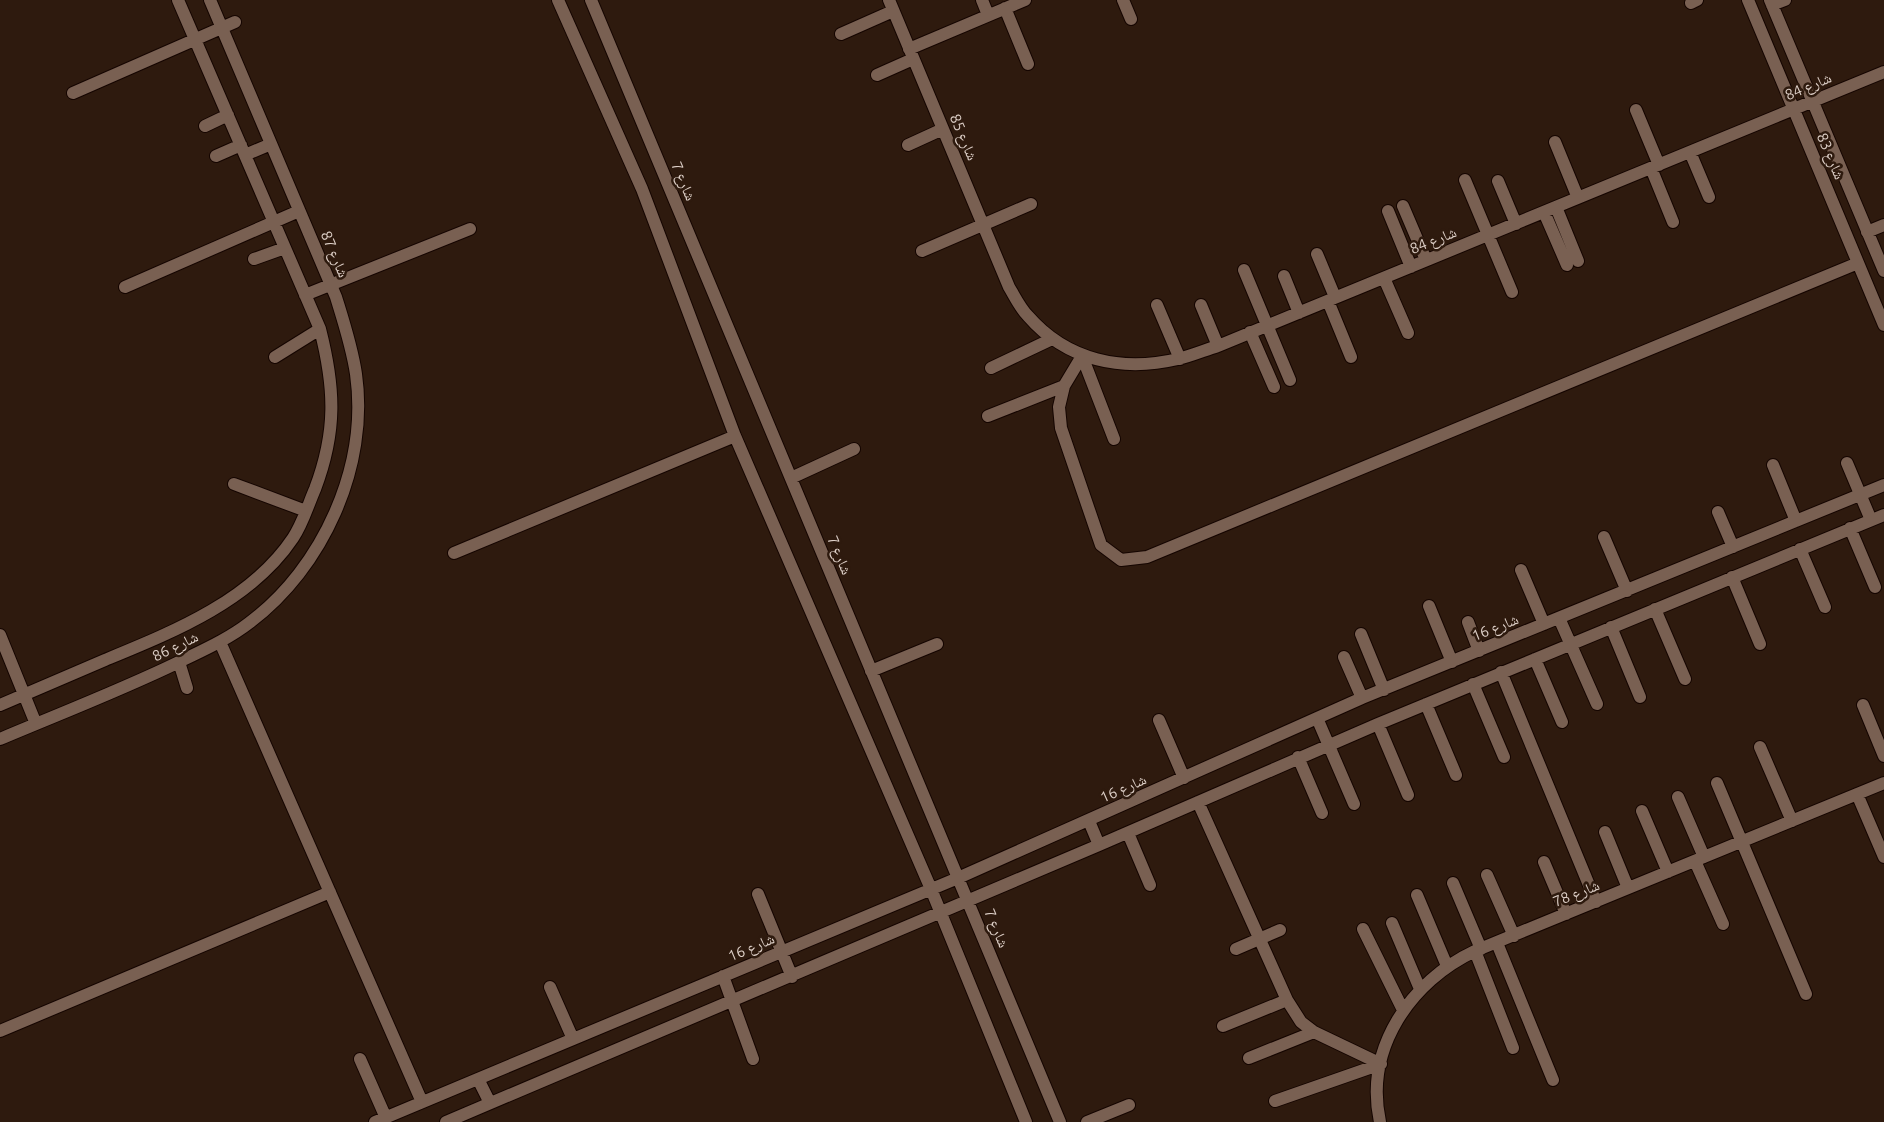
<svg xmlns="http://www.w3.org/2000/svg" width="1884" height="1122" font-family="Ubuntu,'Noto Naskh Arabic',sans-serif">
  <rect width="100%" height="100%" fill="#2e1a0e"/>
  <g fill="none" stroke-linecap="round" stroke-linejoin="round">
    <g stroke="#150500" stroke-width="14">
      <path id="minor" d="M558,0l84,189 93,247 196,453 95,233
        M591,0l469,1122
        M889,0l120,287c6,10 11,21 19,29 39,45 94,56 150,43 13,-3 27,-9 40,-13l666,-274
        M982,0l6,15
        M1123,0l8,19
        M1748,0l136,325
        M1770,0l114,271
        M1691,3l6,-3
        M1772,5l13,-5
        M1005,8l23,56
        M841,34l52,-23
        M909,49l116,-49
        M877,75l36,-16
        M73,93l162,-71
        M1636,110l23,55
        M205,126l23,-11
        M1555,142l23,56
        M908,145l35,-16
        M1690,152l19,45
        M245,155l26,-11
        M216,156l25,-11
        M1651,168l22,54
        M1465,180l47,112
        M1498,181l18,43
        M1403,206l23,54
        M1556,207l22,54
        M1388,211l23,56
        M1544,212l23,53
        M1867,232l17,-7
        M922,251l109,-47
        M1317,254l18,43
        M254,259l31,-11
        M1244,270l46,110
        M1284,276l15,37
        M1384,278l24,55
        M125,287l174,-76
        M305,295l165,-66
        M1328,301l23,56
        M1157,305l23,54
        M1201,305l17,41
        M1250,332l24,55
        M1082,356l-18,30 -5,21 2,21 40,117 20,15 26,-3 711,-294
        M1082,356l32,83
        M275,357l45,-28
        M991,368l61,-29
        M988,416l76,-30
        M1847,463l24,57
        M1773,465l23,56
        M791,478l63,-29
        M234,484l72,27
        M1718,512l15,35
        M1850,528l25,59
        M1604,537l23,54
        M1800,549l25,58
        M454,553l281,-117
        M1521,570l23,54
        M1732,577l28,67
        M1429,606l23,56
        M1655,609l30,70
        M1559,618l38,86
        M1468,622l11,29
        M1611,627l29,70
        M1361,634l23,56
        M0,635l36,89
        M220,642l202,460
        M1344,657l18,41
        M1535,659l27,63
        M179,662l8,26
        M871,671l66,-27
        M1501,672l95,230
        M1473,684l31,73
        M1426,704l30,71
        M0,705c35,-15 70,-30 105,-45 68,-28 146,-59 188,-122 10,-15 15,-33 22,-49 22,-58 20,-101 5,-160l-142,-329
        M1863,705l21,51
        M1317,718l37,86
        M1159,720l25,58
        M1378,724l30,71
        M0,739c59,-25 119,-48 177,-76 24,-12 50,-23 72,-40 74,-55 120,-157 107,-249 -4,-27 -12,-51 -20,-77l-126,-297
        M1760,747l32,74
        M1298,757l24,56
        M1717,783l89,211
        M1857,794l27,63
        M1678,797l26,60
        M1198,802l89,198 14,22 13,10 67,32
        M1642,811l26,61
        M1089,821l10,24
        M1605,832l23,56
        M1128,833l22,52
        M1695,861l28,63
        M1544,862l22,52
        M1487,875l27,61
        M1453,883l28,66
        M758,894l34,83
        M1417,895l30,71
        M1392,923l28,66
        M1363,929l40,81
        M1497,943l56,137
        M1236,949l44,-19
        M1475,951l38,97
        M723,976l30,83
        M550,987l23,52
        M1223,1026l64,-26
        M0,1031l330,-139
        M1249,1058l65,-26
        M360,1059l26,59
        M478,1079l12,24
        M1275,1101l106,-37
        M375,1122l583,-244 404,-180 522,-213
        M446,1122l653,-277 279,-121 506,-209
        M1087,1122l42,-17
        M1380,1122c-16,-74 31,-141 95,-171l409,-168"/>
    </g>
    <use href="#minor" stroke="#796052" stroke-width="12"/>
  </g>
  <g text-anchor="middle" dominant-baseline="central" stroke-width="5" stroke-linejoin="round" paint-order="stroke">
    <g font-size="15" fill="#ddcfc7" stroke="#2e1a0e">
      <text transform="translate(1808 86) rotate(-23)">شارع 84</text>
      <text transform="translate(964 137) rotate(67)">شارع 85</text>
      <text transform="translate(1831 156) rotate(67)">شارع 83</text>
      <text transform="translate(684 181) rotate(67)">شارع 7</text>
      <text transform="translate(1433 240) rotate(-22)">شارع 84</text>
      <text transform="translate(335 254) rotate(67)">شارع 87</text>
      <text transform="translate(840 555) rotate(67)">شارع 7</text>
      <text transform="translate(1495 627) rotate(-22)">شارع 16</text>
      <text transform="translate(175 646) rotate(-26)">شارع 86</text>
      <text transform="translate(1123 788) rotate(-24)">شارع 16</text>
      <text transform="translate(1576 893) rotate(-22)">شارع 78</text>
      <text transform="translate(997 928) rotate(67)">شارع 7</text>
      <text transform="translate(751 947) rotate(-23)">شارع 16</text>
    </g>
  </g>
</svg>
